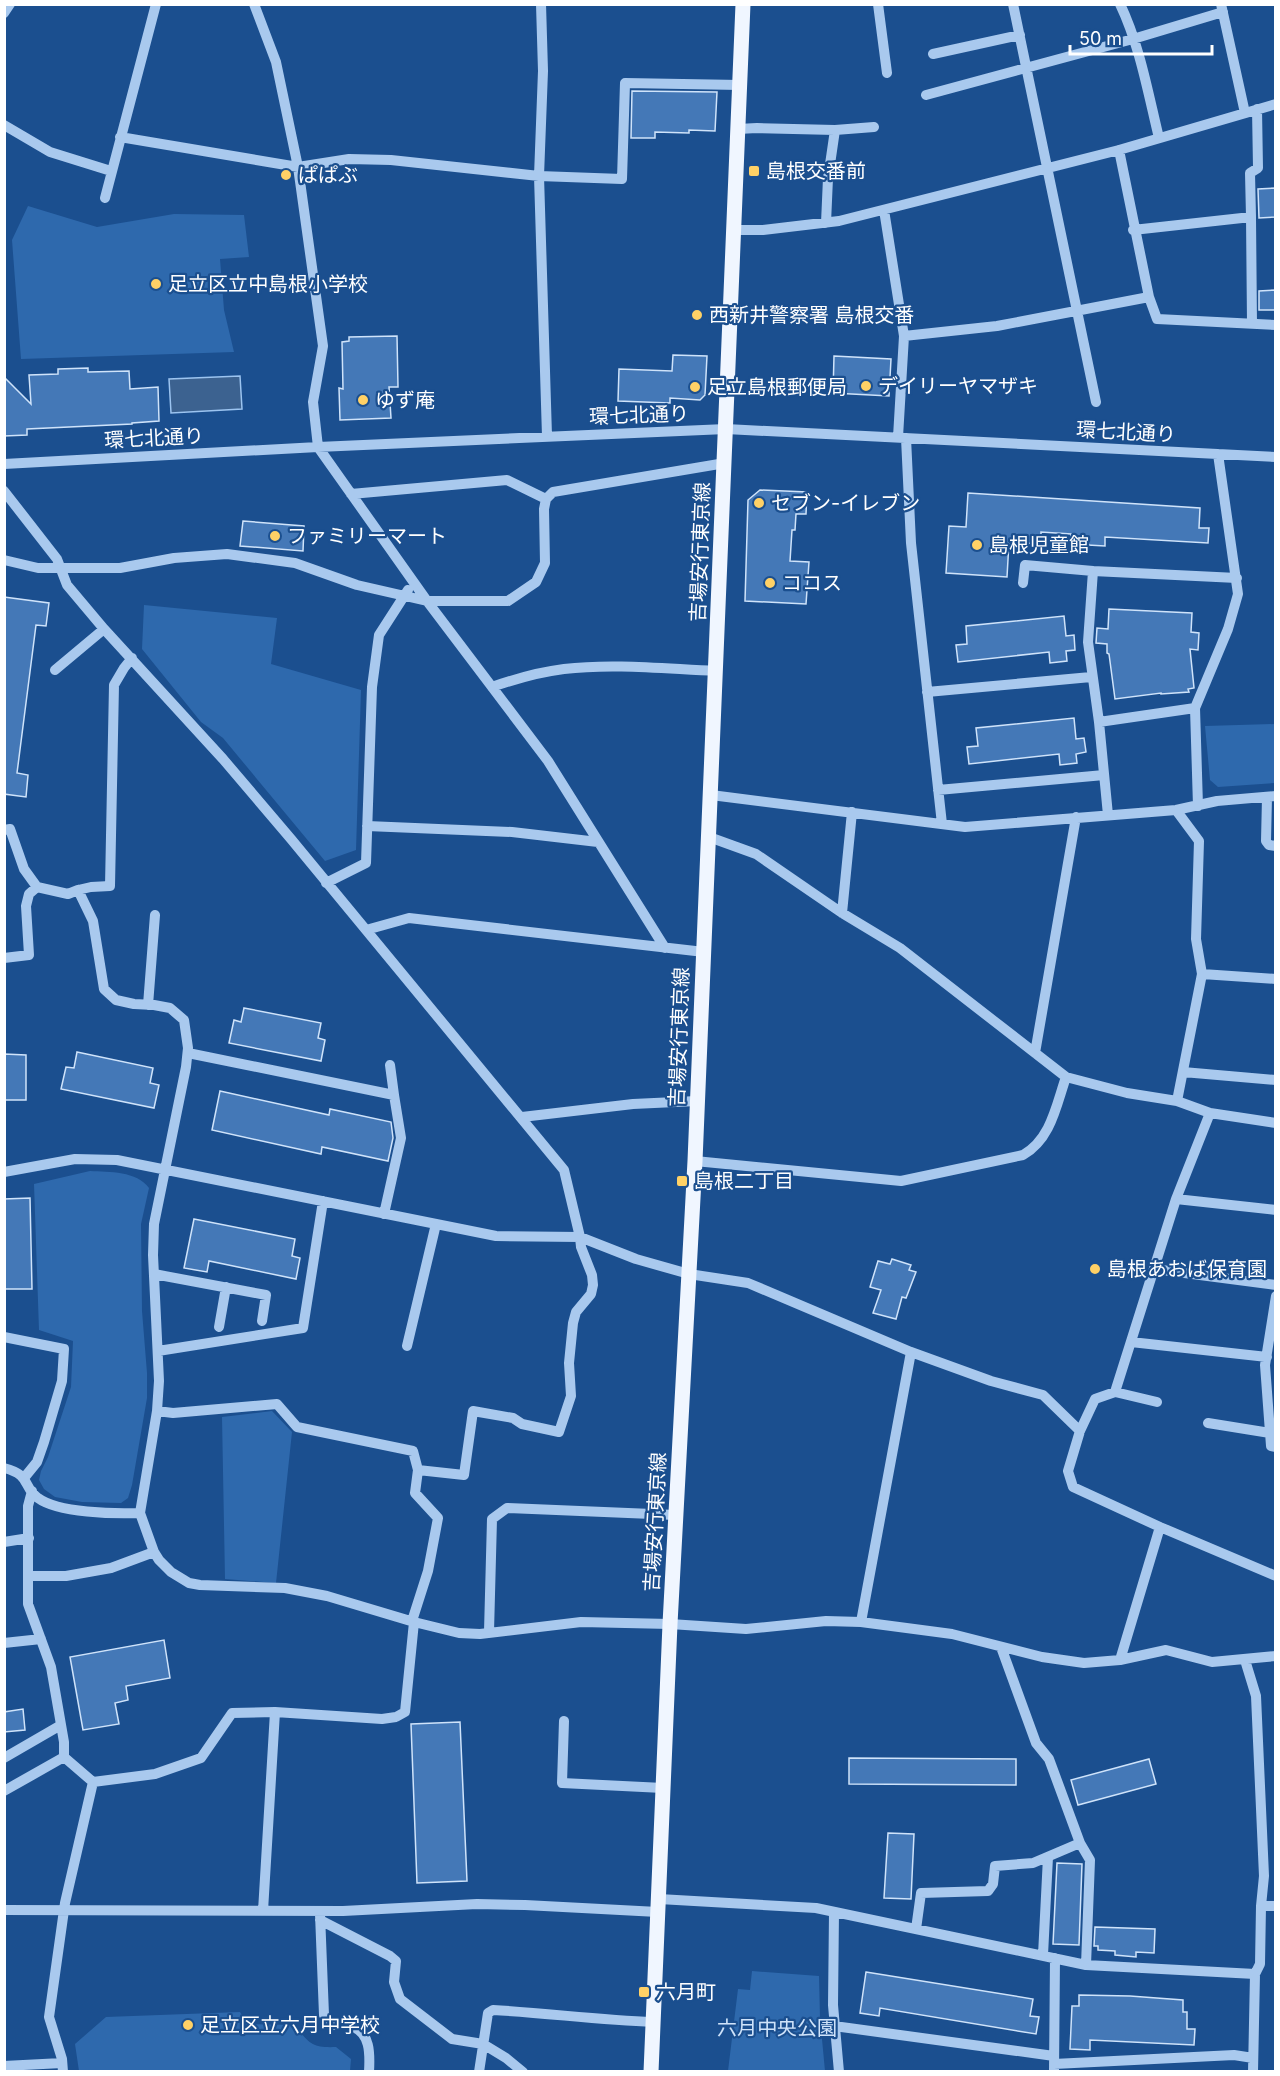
<svg xmlns="http://www.w3.org/2000/svg" width="1280" height="2076" font-family="Inter,'Noto Sans JP',sans-serif">
  <rect width="100%" height="100%" fill="#1b4f8f"/>
  <path fill="#2e69ad" d="M28,206l69,21 77,-13 70,1 5,42 -29,2 4,51 10,42 -213,7 -9,-119z
    M144,605l133,13 -6,46 90,26 -5,160 -31,11 -102,-123 -22,-16 -59,-73z
    M1275,724v59l-57,4 -8,-7 -5,-54z
    M90,1171c19,1 47,0 59,17l-8,36 1,87 5,62v25l-15,87 -4,13 -7,5 -39,-1 -27,-5 -11,-8 -5,-9 2,-9 7,-14 23,-70 2,-46 -34,-11 -5,-146z
    M272,1411l20,21 -16,151 -51,-4 -3,-162z
    M752,1971l67,5 1,42 5,53h-97l10,-82 12,1z
    M240,2012l7,12 48,1c14,19 18,23 41,22l15,12 -1,12h-271l-4,-27 31,-27z"/>
  <path fill="#3c6290" stroke="#9cc4f0" stroke-width="1.5" d="M240,376l2,33 -71,4 -2,-34z"/>
  <path fill="#4478b7" stroke="#cfe3fa" stroke-width="1.5" d="M632,91l85,1 -2,39 -26,-1v3l-34,-1v6h-24z
    M1275,188v29l-16,1 -1,-29z
    M1275,290v20h-16v-19z
    M397,336l1,51h-9l2,31 -51,2 -1,-32 4,1 -1,-47 7,-1v-4z
    M673,355l34,1 -2,39 -5,5 -30,-2v5l-52,-2 1,-32 53,2z
    M834,356l57,3 -2,37 -56,-3z
    M88,368v4l41,-1 1,18 28,-2 1,34 -27,2v1l-105,5v6l-23,1v-59l27,27 -2,-29 29,-1v-5z
    M760,490l47,2 -1,22h-10l-1,16h-3l-2,31 19,1 -3,42 -61,-3 3,-101z
    M968,493l232,15 -1,20h10l-1,15 -103,-6v9l-35,-2 1,-10 -30,-2v12l-32,-2 -2,35 -61,-4 3,-47 17,1z
    M243,521l61,5 -1,25 -63,-5z
    M4,597l45,6 -3,23 -10,-1 -19,148 11,2 -2,22 -22,-3z
    M1109,609l83,4 -1,19 8,1 -1,17 -8,-1 4,39 -6,1 1,3 -28,2v-1l-46,6 -6,-45 -2,-1v-9l-11,-1 1,-15 11,1z
    M1064,616l2,20 8,-1 1,15 -9,1 1,10 -17,2 -1,-11 -91,10 -2,-17 11,-1 -1,-18z
    M1074,718l2,21 8,-1 2,14 -10,2 1,9 -17,2 -1,-11 -90,10 -2,-17 11,-1 -2,-18z
    M244,1008l77,15 -3,15 7,2 -4,21 -92,-18 5,-23 7,2z
    M77,1052l76,16 -3,15 9,2 -5,23 -93,-19 5,-22 8,1z
    M4,1054l22,1v45h-22z
    M220,1091l109,24 1,-6 61,13 2,16 -5,23 -66,-14 -1,7 -109,-24z
    M30,1198l2,91h-28v-90z
    M194,1219l101,20 -3,17 8,2 -4,21 -87,-18 -2,11 -23,-4z
    M892,1259l19,6 -2,5 7,2 -10,26 -4,-1 -6,22 -23,-6 8,-23 -11,-3 8,-26 12,3z
    M164,1640l6,38 -44,8 2,14 -13,3 4,21 -36,6 -13,-73z
    M23,1709l2,21 -21,2v-20z
    M460,1722l7,159 -50,2 -6,-159z
    M849,1758l167,1v26l-167,-1z
    M1149,1759l7,25 -78,21 -7,-25z
    M888,1833l26,1 -3,65 -27,-1z
    M1057,1863l25,1 -3,81 -26,-1z
    M1095,1927l60,2 -1,24 -18,-1v5l-21,-2v-4l-17,-1v-4h-4z
    M866,1972l167,27 -3,17 9,1 -3,17 -156,-26 -1,8 -19,-3z
    M1079,1995l51,1 53,4v12h4v17h8l-1,16 -104,-5v10l-20,-1 2,-43h7z"/>
  <g fill="none" stroke-linecap="round" stroke-linejoin="round">
    <path stroke="#a9c9ee" stroke-width="10" d="M254,4l22,58 22,105 25,179 -10,56 5,45 109,154 121,160 117,187
      M541,4l2,67 -4,105 8,260
      M878,4l9,69
      M1013,4l83,398
      M1120,4c20,42 28,89 39,134
      M1221,4l24,109
      M4,13l6,-9
      M933,54l87,-19
      M926,95l207,-56 90,-27
      M4,125l46,27 61,19
      M738,129l19,-1 78,2 -7,48 -2,45
      M835,130l39,-3
      M120,137l178,30 51,-8 42,1 148,16 83,3 3,-96 115,2
      M1119,150l30,147
      M105,198l51,-194
      M884,210l20,126 -6,101
      M1251,217l1,107
      M734,230h29l76,-9 280,-71 157,-46
      M1133,230l118,-13 -1,-44 8,-5 -1,-59
      M904,336l93,-10 152,-29 8,22 119,6
      M906,438l5,105 31,281
      M4,464l314,-17 408,-18 550,28
      M4,491l53,68 10,26 37,44 119,130 68,80 273,331 16,67 1,10 11,28 1,10 -2,9 -15,18 -3,11 -4,40 2,33 -12,36 -37,-8 -9,-6 -40,-7 -9,64 -46,-5
      M351,494l156,-14 39,19
      M4,560l34,8h82l54,-10 53,-4 68,9 62,22 70,16h81l28,-19 9,-19 -1,-54 2,-10 7,-7 172,-29
      M1023,583l2,-18 68,6
      M55,670l49,-41
      M492,687c23,-8 47,-15 72,-18 49,-6 103,0 152,2
      M927,692l164,-15
      M1099,722l96,-14
      M938,790l166,-15
      M711,795l254,32 211,-17 41,-9 59,-5
      M1267,797l-1,44 3,4 7,1
      M1198,806l-3,-98 33,-79 10,-35 -20,-140
      M1176,810l23,31 -3,98 6,35 -25,127
      M1108,815l-9,-93 -11,-80 5,-71 144,7
      M367,826l145,6 86,10
      M4,830l6,-1 14,40 13,18 31,7 10,-4 15,31 11,68 12,11 18,4 20,1 16,3 14,12 4,28 -2,19 -32,157 -1,31 6,126 -2,30 -17,102 14,39 5,8 12,12 18,11 11,2 85,3 42,8 87,26 45,11 21,1 101,-12 89,2 76,5 80,-8 35,1 91,12 90,23 42,6 36,-3 46,-10 46,12 64,-6
      M709,837l47,17 86,59 58,35 166,129 61,16 50,8 33,12 66,10
      M326,883l40,-20 6,-176 7,-52 29,-45
      M78,890l13,-3 19,-1 4,-201 10,-17 8,-10
      M842,913l10,-101
      M366,930l43,-12 295,34
      M4,958l25,-3 -3,-49 3,-12 8,-7
      M1202,974l74,5
      M148,1005l7,-90
      M188,1053l206,42 7,43 -17,76
      M1035,1053l41,-236
      M390,1065l4,30
      M1183,1072l93,8
      M522,1117l111,-13 64,-3
      M695,1161l206,20 122,-26c28,-16 33,-49 43,-78
      M4,1172l71,-13 42,1 379,76 84,1 56,22 53,15 59,9 163,69 80,29 52,14 37,36
      M1176,1199l100,11
      M1154,1269l122,16
      M154,1274l112,21 -4,26
      M1276,1296l-11,69 6,81 5,1
      M219,1327l7,-40
      M4,1337l60,12 -2,32 -18,61 -7,20 -13,16
      M1131,1342l136,15
      M407,1346l29,-122
      M158,1351l145,-23 20,-127
      M1115,1392l61,-193 34,-86
      M1157,1402l-42,-10 -20,7 -15,32 -12,40 5,16 87,40 116,49
      M157,1411l16,2 104,-9 20,23 116,24 5,19 -3,23 23,25 -10,53 -16,50
      M1208,1423l62,10
      M4,1468c28,7 18,19 34,30 20,15 77,16 102,15
      M32,1491l-4,15v98l23,63 13,75v15
      M4,1542l25,-4
      M28,1576h38l45,-8 43,-16
      M861,1622l50,-270
      M489,1632l3,-113 15,-11 169,7
      M4,1643l37,-4
      M1120,1660l40,-133
      M1245,1660l11,36 8,180 -3,30 -1,58 -5,10 -2,98
      M564,1721l-2,62 101,5
      M4,1758l57,-33
      M4,1791l60,-34 29,25 62,-8 46,-16 31,-45 43,-1 107,7 14,-2 9,-5 9,-90
      M1080,1843l10,17 -4,105
      M659,1899l157,9 270,57 169,9
      M1261,1906h15
      M4,1910l339,1 134,-7 48,1 133,7
      M263,1911l12,-199
      M834,1912l-1,93 6,67
      M320,1914l4,101 6,10c7,0 14,-1 20,1 21,5 20,29 19,46
      M320,1920l70,36 6,5 -2,21 6,17 52,40 31,5 23,14 17,14
      M916,1929l5,-36 67,-2 5,-7 2,-18 38,-3 47,-20 -31,-84 -13,-16 -35,-96
      M1043,1955l5,-98
      M834,2026l220,30
      M1054,2064l180,-9 19,3
      M4,2066l58,-3
      M63,2072l-1,-13 -13,-42 16,-114 28,-121
      M479,2072l9,-59 5,-3c54,3 106,10 160,12
      M1054,2072l1,-114"/>
    <path stroke="#f0f6ff" stroke-width="15" d="M651,2072l19,-448 25,-463 48,-1157"/>
  </g>
  <g fill="#ffd166" stroke="#1b4f8f" stroke-width="2">
    <rect x="748" y="165" width="12" height="12" rx="3"/>
    <circle cx="286" cy="175" r="6"/>
    <circle cx="156" cy="284" r="6"/>
    <circle cx="697" cy="315" r="6"/>
    <circle cx="866" cy="386" r="6"/>
    <circle cx="695" cy="387" r="6"/>
    <circle cx="363" cy="400" r="6"/>
    <circle cx="759" cy="503" r="6"/>
    <circle cx="275" cy="536" r="6"/>
    <circle cx="977" cy="545" r="6"/>
    <circle cx="770" cy="583" r="6"/>
    <rect x="676" y="1175" width="12" height="12" rx="3"/>
    <circle cx="1095" cy="1269" r="6"/>
    <rect x="638" y="1986" width="12" height="12" rx="3"/>
    <circle cx="188" cy="2025" r="6"/>
  </g>
  <g text-anchor="middle" dominant-baseline="central" stroke-width="4.5" stroke-linejoin="round" paint-order="stroke">
    <g font-size="20" fill="#fff" stroke="#1b4f8f" text-anchor="start">
      <text x="766" y="171">島根交番前</text>
      <text x="298" y="175">ぱぱぶ</text>
      <text x="168" y="284">足立区立中島根小学校</text>
      <text x="709" y="315">西新井警察署 島根交番</text>
      <text x="878" y="386">デイリーヤマザキ</text>
      <text x="707" y="387">足立島根郵便局</text>
      <text x="375" y="400">ゆず庵</text>
      <text x="771" y="503">セブン-イレブン</text>
      <text x="287" y="536">ファミリーマート</text>
      <text x="989" y="545">島根児童館</text>
      <text x="782" y="583">ココス</text>
      <text x="694" y="1181">島根二丁目</text>
      <text x="1107" y="1269">島根あおば保育園</text>
      <text x="656" y="1992">六月町</text>
      <text x="200" y="2025">足立区立六月中学校</text>
    </g>
    <g font-size="20" fill="#fff" stroke="#1b4f8f">
      <text transform="translate(639 415) rotate(-2)">環七北通り</text>
      <text transform="translate(1126 432) rotate(3)">環七北通り</text>
      <text transform="translate(154 438) rotate(-3)">環七北通り</text>
      <text transform="translate(700 552) rotate(-88)">吉場安行東京線</text>
      <text transform="translate(679 1037) rotate(-88)">吉場安行東京線</text>
      <text transform="translate(655 1522) rotate(-87)">吉場安行東京線</text>
    </g>
    <g font-size="20" fill="#cfe3fa" stroke="#1b4f8f">
      <text x="777" y="2028">六月中央公園</text>
    </g>
  </g>
  <rect width="1280" height="2076" fill="none" stroke="#ffffff" stroke-width="12"/>
  <path d="M1070 45v9h142v-9" fill="none" stroke="#ffffff" stroke-width="3"/>
  <text x="1079" y="45" font-size="18" fill="#ffffff" stroke="#1b4f8f" stroke-width="4.5" paint-order="stroke">50 m</text>
</svg>
